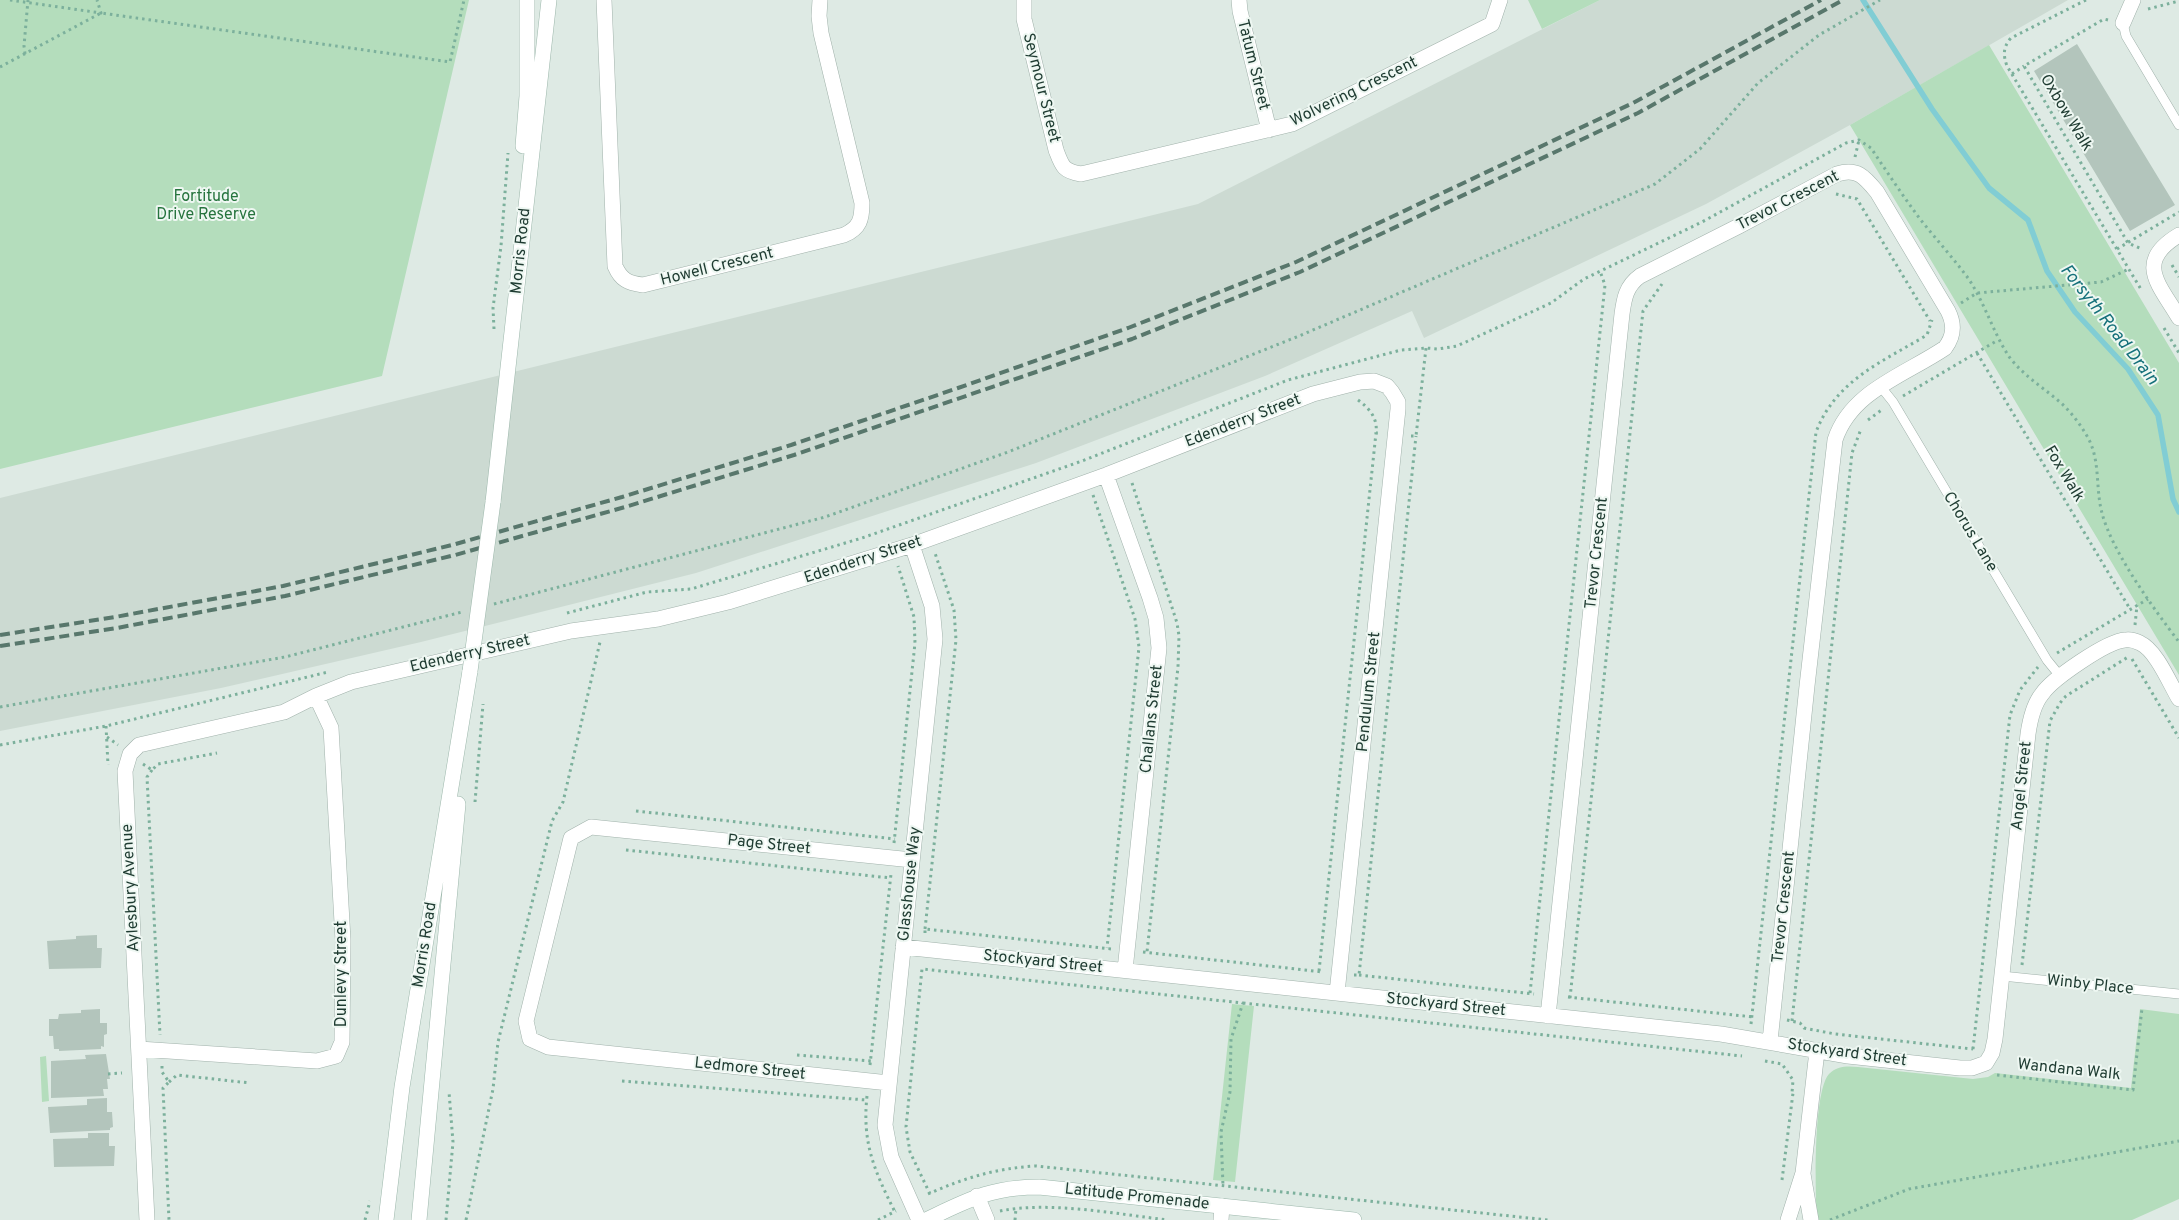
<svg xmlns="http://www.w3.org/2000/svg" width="2179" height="1220" font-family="Overpass,sans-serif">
  <rect width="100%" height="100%" fill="#deeae4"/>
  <path fill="#ccdad2" d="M1600,0h468l-218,125 -144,79 -282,134 -12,-27 -147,65 -229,87 -340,110 -275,69 -200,46 -221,43v-233l1198,-294z"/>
  <path fill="#b4ddbc" d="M0,0h469l-87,376 -382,93z
    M1528,0h72l-58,29z
    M1989,45l190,318v312l-329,-550z
    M1232,1004l22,2 -19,176 -22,-2z
    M2140,1009l39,5v185l-47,21h-315c-2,-25 -4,-129 12,-146 8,-8 18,-8 29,-7l115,12 15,-2 7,-4 136,15z
    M46,1056l3,45 -7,1 -2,-45z"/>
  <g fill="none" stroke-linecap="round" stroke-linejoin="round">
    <path stroke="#81cdd4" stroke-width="5.5" d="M1863,0l69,109 57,79 39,32 19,51 28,41 53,57 30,46 15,84 6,13"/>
  </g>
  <path fill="#b3c5bc" d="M2077,44l98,161 -45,26 -96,-160z
    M97,935v13h5l-1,20 -52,1 -2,-28 29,-2v-3z
    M100,1009v14h7v11l-3,1v12l-3,-1v3l-42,2v-2h-5l-1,-13h-4v-17h9l1,-5 22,-1v-3z
    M106,1054l4,25h-3l1,10h-5l1,7 -53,2v-37l35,-2 -1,-4z
    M107,1098v14h5l1,15 -3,1v2l-60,3 -2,-26 39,-2v-6z
    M88,1133h21v13h6l-1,20 -60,1 -1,-28 35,-1z"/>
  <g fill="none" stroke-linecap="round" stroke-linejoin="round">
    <g stroke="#a1b2ab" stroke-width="10">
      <path id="lane" d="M2123,23l3,13 53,89
        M1881,387l12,15 154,258 13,16
        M2002,976l177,18"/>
    </g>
    <g stroke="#a1b2ab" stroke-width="16">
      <path id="street" d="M604,0l11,266c6,14 13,17 28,19l201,-50c16,-7 18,-16 18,-32l-41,-170 -2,-17 1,-16
        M1024,0v19l32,131c6,16 7,21 25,24l211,-50 200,-100 8,-24
        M1239,0l1,11 29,119
        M2123,23l10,-23
        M2179,235c-45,27 -20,49 0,83
        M1106,475l44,123 6,20 3,30 -34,322
        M912,545l20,61 3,33 -50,486 6,32 28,63
        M903,947l818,87 127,22 112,12h12l14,-5 6,-10 3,-14 33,-305c2,-14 5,-29 14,-40 10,-15 65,-53 83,-54 5,-1 11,1 15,3 16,7 30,41 39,56
        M1548,1016l74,-702c2,-15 4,-28 18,-38l99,-50 98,-52c20,-6 27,2 40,18l71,119c7,14 6,25 -3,37 -40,27 -94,43 -110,92l-28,246 -37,355
        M139,1049l178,12 19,-5 6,-14 1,-102 -12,-212 -15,-32
        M889,1083l-341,-36 -18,-8 -4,-18 45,-183 20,-11 321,33
        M1803,1174l8,46
        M977,1196l10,24
        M147,1220l-22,-449 5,-17 9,-9 145,-33 32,-16 35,-14 220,-51 87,-12 70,-17 184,-57 194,-70 207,-81 47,-12 14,-1 13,5 5,6 6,10v7l-61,584
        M1221,1220l1,-14
        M1788,1220l15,-47 14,-122"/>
    </g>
    <g stroke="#9cb7ab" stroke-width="16">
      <path id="secondary" d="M523,146l4,-50v-96
        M493,502l56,-502
        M386,1220l16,-133 68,-416
        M419,1220l39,-416
        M926,1220c42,-20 65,-33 113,-33l315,33"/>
    </g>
    <path stroke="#7cb09c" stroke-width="3" stroke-dasharray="2.5 4" stroke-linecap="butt" d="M10,0l91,13 -4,-13
      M2086,0l-75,38c-8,9 -8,17 -4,28l135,225
      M2148,9l31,-8
      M2108,20l-4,-1 -80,47 104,177 14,6
      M25,54l-1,-8 4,-46
      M0,67l101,-54 349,49 14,-62
      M2012,74l12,-8
      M1855,157l4,-17
      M1836,194l21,5 73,122
      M2117,249l62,-37
      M2172,265l7,12
      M1961,303l16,-10 124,-11 28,-13
      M2164,328l15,25
      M494,329l-1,-21 8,-62 7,-93
      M1977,353l153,256
      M1903,396l95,-56
      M1358,400c11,8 20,18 18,33h4
      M1868,420l15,-11
      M1411,436h5l10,-88
      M1132,483l45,140 2,13 -1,31 -31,285
      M1093,495l42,124 4,28 -32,301
      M494,604l331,-87 183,-65 291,-116 356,-152 45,-35 58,-66 61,-48 61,-35
      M567,613l80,-21 44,-3 171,-51 220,-77 206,-81 113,-30 25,-2 12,1 19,-3 94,-43 33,-24 118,-57 144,-79 13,-3 12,8c16,24 32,48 49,71 16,20 33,39 48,59 17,25 25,55 42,80 15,19 34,30 51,45 10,9 19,21 26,33 14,24 8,51 15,77 10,39 52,96 77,129
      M2135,625l2,-20
      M2057,653l91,-54
      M2132,659l47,79
      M0,707l285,-50 177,-45
      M106,726l2,39
      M107,737l11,8
      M0,745l106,-19 222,-54
      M143,764l9,6 6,-6 59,-11
      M152,770l-5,7 13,258
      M475,802l8,-98
      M636,811l259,28
      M894,843l21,-200 -1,-26 -16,-51
      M626,850l265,28
      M925,929l31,-289 -2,-30 -19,-57
      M925,933v-4l187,20
      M1143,952l180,20
      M2022,965l28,-244 10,-18 6,-7 62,-39
      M1319,971l57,-538
      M1354,975h5l57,-539
      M1359,975l175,19
      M1530,993l75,-708 -5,-14
      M1568,997l185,20
      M1570,998l73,-687 19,-27
      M1243,1003l499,53
      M1787,1020l13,3 4,5 31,6 138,15
      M1792,1021l60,-568 9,-24
      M1751,1024l65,-592c20,-52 66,-70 111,-97l5,-15
      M1973,1049l37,-334 10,-25 18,-23
      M797,1055l74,6
      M1765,1061l17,3 11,16 -1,13
      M870,1065l21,-191
      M162,1066v6l7,10 -6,6 6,132
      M108,1074l14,-1
      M1997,1075l136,15 9,-82
      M622,1081l244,19
      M169,1082l8,-7 73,8
      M867,1096c-5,47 7,74 28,116
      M1782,1180l11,-87
      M928,1194c36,-16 69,-26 108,-28l512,54
      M930,1194l-20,-42 -4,-25 16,-158 321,34 -12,36 -1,53 -9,40 2,54
      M1000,1211c51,-10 116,3 168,9
      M365,1220l5,-19
      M446,1220l7,-78 -4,-50
      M466,1220l27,-131 5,-47 54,-221 11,-19 37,-160
      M878,1220l18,-9
      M1015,1220l1,-12
      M1830,1220l79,-31 270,-48"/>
    <use href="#lane" stroke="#fff" stroke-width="9"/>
    <use href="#street" stroke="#fff" stroke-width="15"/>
    <use href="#secondary" stroke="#fff" stroke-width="15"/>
    <path stroke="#58776c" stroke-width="4" stroke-dasharray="10 5" stroke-linecap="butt" d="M0,635l115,-18 168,-31 169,-41 170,-48 169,-52 167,-57 170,-60 168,-66 337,-159 188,-103
      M0,646l117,-18 168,-32 170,-41 170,-48 169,-52 338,-116 168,-67 338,-159 205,-113"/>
    <g stroke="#9cb7ab" stroke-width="16" stroke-linecap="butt">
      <path id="secondary-bridge" d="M470,671l23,-169"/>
    </g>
    <use href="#secondary-bridge" stroke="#fff" stroke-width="15"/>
  </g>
  <g text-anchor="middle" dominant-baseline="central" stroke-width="4" stroke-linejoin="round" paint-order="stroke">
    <g font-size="16" fill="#1e3b31" stroke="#eef7f2">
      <text transform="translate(1253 65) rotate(76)">Tatum Street</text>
      <text transform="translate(1041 88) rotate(76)">Seymour Street</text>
      <text transform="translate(1354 92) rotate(-26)">Wolvering Crescent</text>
      <text transform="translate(2066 113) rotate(59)">Oxbow Walk</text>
      <text transform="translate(1788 201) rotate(-27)">Trevor Crescent</text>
      <text transform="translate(521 251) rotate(-84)">Morris Road</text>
      <text transform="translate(717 267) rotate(-14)">Howell Crescent</text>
      <text transform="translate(1243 421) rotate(-21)">Edenderry Street</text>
      <text transform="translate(2064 474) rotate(59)">Fox Walk</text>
      <text transform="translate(1970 532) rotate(59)">Chorus Lane</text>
      <text transform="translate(1597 553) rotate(-84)">Trevor Crescent</text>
      <text transform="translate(863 560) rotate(-18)">Edenderry Street</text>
      <text transform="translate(470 654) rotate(-13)">Edenderry Street</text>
      <text transform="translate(1369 692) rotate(-84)">Pendulum Street</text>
      <text transform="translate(1152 719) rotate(-84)">Challans Street</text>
      <text transform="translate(2022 786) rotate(-84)">Angel Street</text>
      <text transform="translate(769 845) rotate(6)">Page Street</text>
      <text transform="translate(910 884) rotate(-84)">Glasshouse Way</text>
      <text transform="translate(131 888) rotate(-93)">Aylesbury Avenue</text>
      <text transform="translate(1784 907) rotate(-84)">Trevor Crescent</text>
      <text transform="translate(425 945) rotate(-81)">Morris Road</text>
      <text transform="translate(1043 962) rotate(6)">Stockyard Street</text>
      <text transform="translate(342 974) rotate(-90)">Dunlevy Street</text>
      <text transform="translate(2090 985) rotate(6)">Winby Place</text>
      <text transform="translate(1446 1005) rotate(6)">Stockyard Street</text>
      <text transform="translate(1847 1053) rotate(8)">Stockyard Street</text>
      <text transform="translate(750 1069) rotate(6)">Ledmore Street</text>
      <text transform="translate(2069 1070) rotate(6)">Wandana Walk</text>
      <text transform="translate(1137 1197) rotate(6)">Latitude Promenade</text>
    </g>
    <g font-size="16" fill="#26743e" stroke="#eef7f2">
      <text x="206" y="197">Fortitude<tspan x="206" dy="18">Drive Reserve</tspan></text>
    </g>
    <g font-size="18" font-style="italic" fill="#15707a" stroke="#eef7f2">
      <text transform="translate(2109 325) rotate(52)">Forsyth Road Drain</text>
    </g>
  </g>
</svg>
